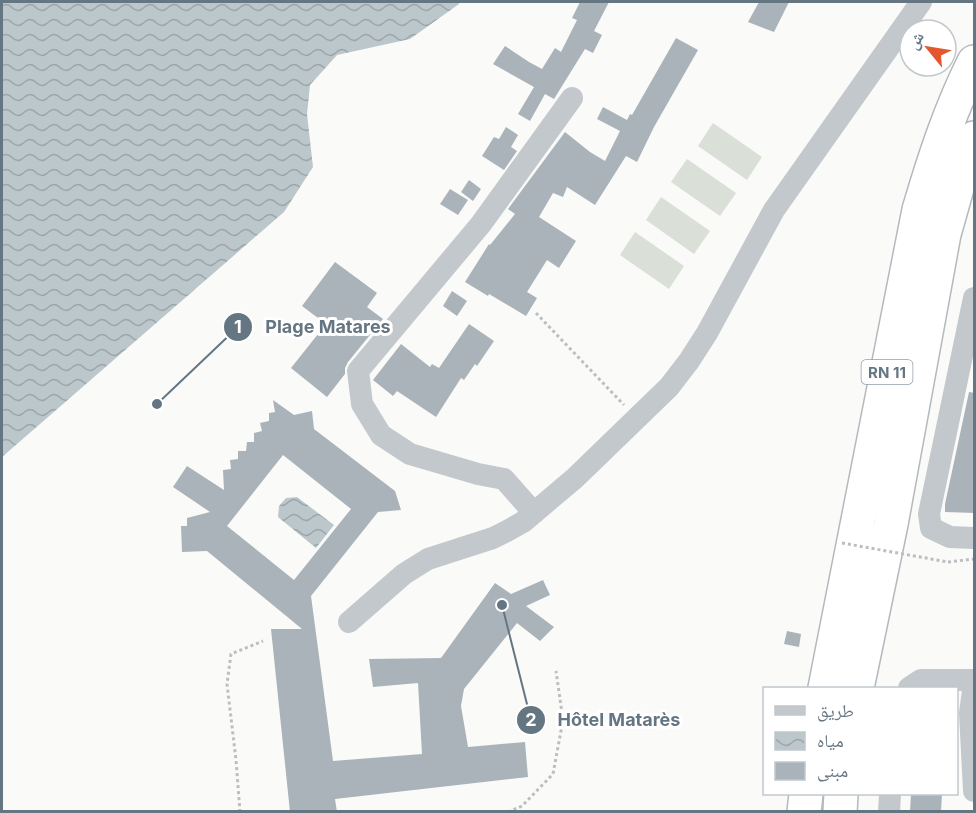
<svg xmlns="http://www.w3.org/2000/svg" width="976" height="813" font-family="Inter,'Noto Naskh Arabic',sans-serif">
  <defs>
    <pattern id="water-waves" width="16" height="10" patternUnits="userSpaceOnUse" patternTransform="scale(1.5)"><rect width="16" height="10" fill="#bbc7cb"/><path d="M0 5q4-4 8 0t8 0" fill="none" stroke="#9ca6aa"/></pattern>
  </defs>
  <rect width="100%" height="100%" fill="#fafaf8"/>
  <path fill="#dadfd7" d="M713,123l49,34 -15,23 -49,-34z
    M687,159l49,34 -16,23 -49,-34z
    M661,197l49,34 -16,23 -48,-34z
    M635,232l49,34 -15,23 -49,-34z"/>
  <path fill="url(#water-waves)" d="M2,2h457v2l-49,35 -73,16 -27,30 -3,29 6,53 -29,45 -282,245z
    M297,497l37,28 -18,23 -38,-31 1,-11 7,-8z"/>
  <path fill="#aab3b9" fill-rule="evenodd" d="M580,2h29l-15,29 8,4 -9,18 -8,-4 -31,50 -9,-5 -15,27 -12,-7 16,-27 -41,-23 12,-18 24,16 13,7 13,-21 6,4 16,-32 -5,-2z
    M759,2h30l-15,30 -26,-10z
    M676,38l22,12 -44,77 -17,35 -11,-6 -31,49 -28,-18 -4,10 -10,-4 -14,24 37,24 -17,27 -12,-8 -20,32 10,6 -11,18 -37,-22 -1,2 -23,-14 24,-38 1,1 25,-31 -7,-5 57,-77 25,20 15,9 15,-30 -23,-12 6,-12 24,13 3,-6 2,1z
    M506,127l12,8 -7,12 6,4 -13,19 -22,-14 12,-19 5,2z
    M469,180l12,9 -8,12 -12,-9z
    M450,189l18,11 -10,15 -18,-11z
    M335,262l42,31 -10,14 16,12 -35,43 -3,6v6l-18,23 -36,-29 35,-44 -24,-18z
    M452,291l15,10 -10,15 -14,-10z
    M469,324l25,17 -17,25 -2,-2 -11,16 -3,-2 -25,39 -39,-26 -4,5 -20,-16 28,-36 29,23 2,-3 7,4z
    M969,392l6,1v120l-30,-1v-8z
    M273,400l21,15 18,-4 2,18 81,62 6,19 -23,2 -67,84 22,165 89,-7 -4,-71 -45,4 -4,-28 72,-1 54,-75 16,11 32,-14 7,15 -24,11 28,21 -14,14 -23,-18 -53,66 -3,17 7,41 57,-5 3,35 -193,22 2,13h-47l-19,-183h31l-95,-78 -25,1 -1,-26h6v-8l23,-6 -37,-25 14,-21 37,24 -1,-20 8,-1 -1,-9 8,-1v-8h8l1,-9h7v-9l8,-2 -2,-8 9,-2v-8l6,-1zM283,455l68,54 -57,71 -67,-54z
    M787,631l14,3 -2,13 -15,-3z
    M911,794h31l-1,18h-31z"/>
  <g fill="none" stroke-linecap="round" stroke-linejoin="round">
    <g stroke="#b4b9bd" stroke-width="36">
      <path id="highway" d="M825,688l94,-478c15,-51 31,-100 55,-148
        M857,688l34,-164 53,-290 15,-53 15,-43
        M804,812l2,-18
        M840,812l1,-18"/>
    </g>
    <path stroke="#bbbfc2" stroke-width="3" stroke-dasharray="3 3" stroke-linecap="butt" d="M536,313l88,92
      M948,562l26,-3
      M240,812l-4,-52 -9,-76 4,-30 32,-13
      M508,812l14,-6 31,-32 10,-54 -7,-49"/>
    <path stroke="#c3c8cc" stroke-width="22" d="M974,298l-45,216 2,14 19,9 24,1
      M534,513l-30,-34 -26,-5 -68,-20 -29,-19 -19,-31 -4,-33 123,-147 91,-126
      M349,622l55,-48 24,-15 65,-21 14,-7 16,-9 52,-44 94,-91 20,-26 18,-28 67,-123 147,-208
      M974,683l-4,30 4,78
      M909,688l12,-8h53
      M889,812l1,-18"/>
    <use href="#highway" stroke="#fff" stroke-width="33"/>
    <path stroke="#bbbfc2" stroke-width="3" stroke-dasharray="3 3" stroke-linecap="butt" d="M842,543l106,19"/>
  </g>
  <g text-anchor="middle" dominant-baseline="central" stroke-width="6" stroke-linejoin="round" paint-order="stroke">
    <rect fill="#fff" stroke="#939fa8" stroke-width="1.5" x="861.5" y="360" width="51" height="24" rx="4.5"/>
    <g font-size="15" font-weight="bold" fill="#657683">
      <text x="887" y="372">RN 11</text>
    </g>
  </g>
  <path fill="none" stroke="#657683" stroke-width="2" d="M157 404L238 327M502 605L531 720"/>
  <g fill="#657683" stroke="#fff" stroke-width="2">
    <circle cx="157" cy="404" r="6"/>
    <circle cx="502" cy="605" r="6"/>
    <circle cx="238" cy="327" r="15"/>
    <circle cx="531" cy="720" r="15"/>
  </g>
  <g font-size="18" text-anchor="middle" font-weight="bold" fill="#fff">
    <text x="238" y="333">1</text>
    <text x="531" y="726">2</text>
  </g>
  <g font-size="18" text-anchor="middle" font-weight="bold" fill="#657683" stroke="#fff" stroke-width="6" stroke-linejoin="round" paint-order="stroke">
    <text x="328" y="333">Plage Matares</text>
    <text x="619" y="726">Hôtel Matarès</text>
  </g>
  <rect width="976" height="813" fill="none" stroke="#657683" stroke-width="6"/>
  <rect x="763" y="687" width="195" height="108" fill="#ffffff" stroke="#c1c8cd" stroke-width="1.5"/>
  <rect x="775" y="706" width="30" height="9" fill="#c3c8cc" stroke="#c1c8cd" stroke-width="1.5"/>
  <text x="817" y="717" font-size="18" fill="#657683">طريق</text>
  <rect x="775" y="732" width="30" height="18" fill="url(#water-waves)" stroke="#c1c8cd" stroke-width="1.5"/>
  <text x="817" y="747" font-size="18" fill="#657683">مياه</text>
  <rect x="775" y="762" width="30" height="18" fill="#aab3b9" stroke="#c1c8cd" stroke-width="1.5"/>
  <text x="817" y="777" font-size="18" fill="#657683">مبنى</text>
  <g transform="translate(928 48) rotate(300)"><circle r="28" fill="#ffffff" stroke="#c1c8cd" stroke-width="1.5"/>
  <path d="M0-4.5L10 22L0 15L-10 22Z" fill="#e4572e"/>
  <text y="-9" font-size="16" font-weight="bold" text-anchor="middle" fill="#657683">ش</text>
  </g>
</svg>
